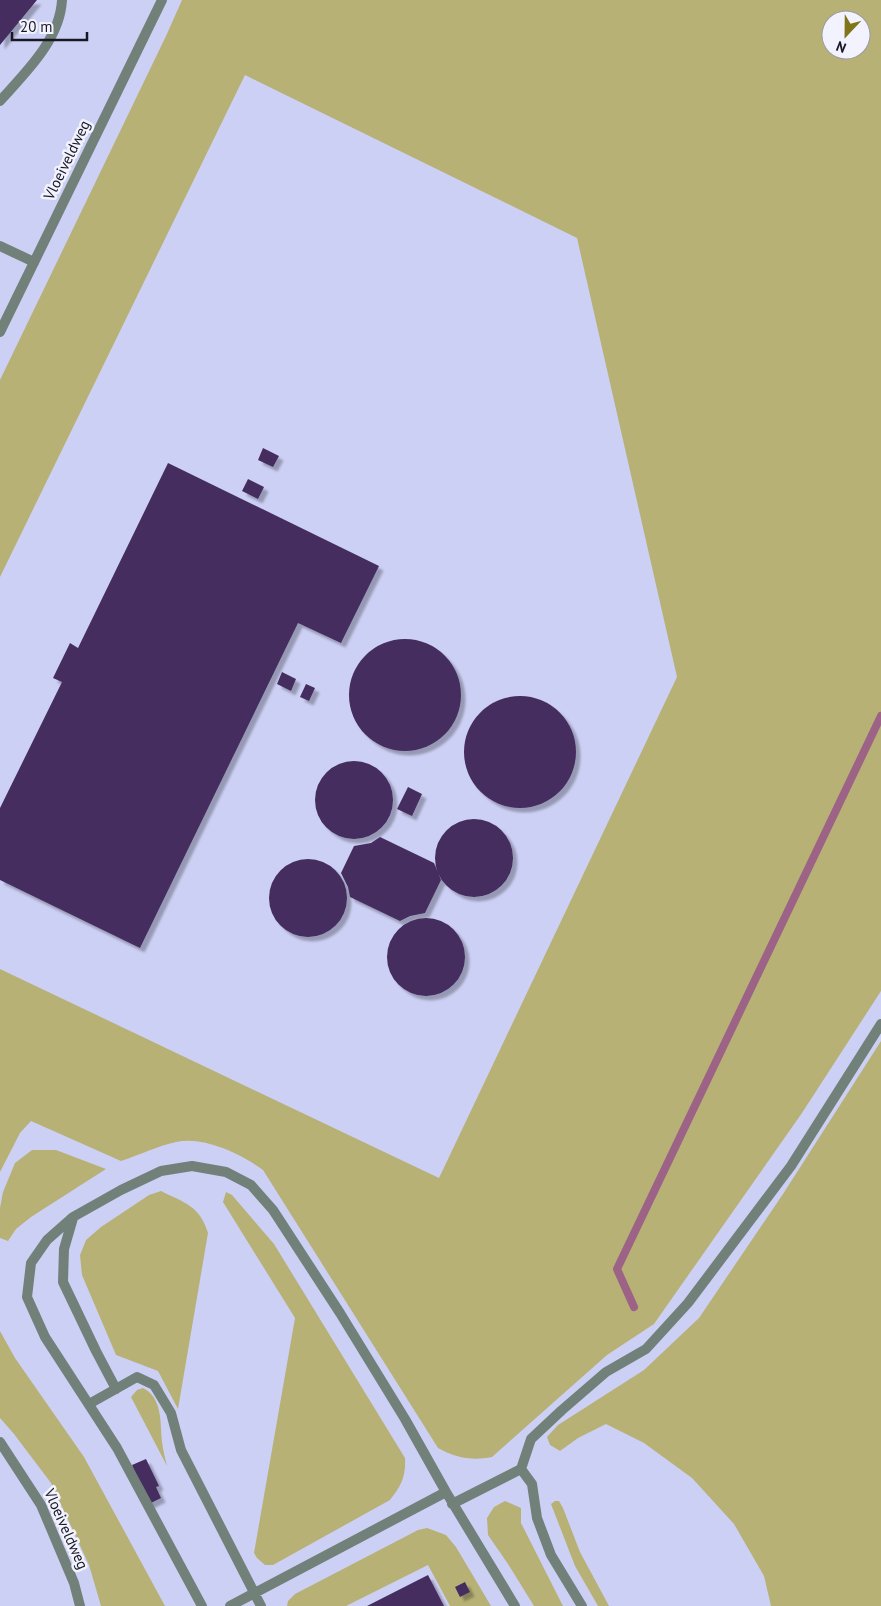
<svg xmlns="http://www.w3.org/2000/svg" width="881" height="1606" viewBox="0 0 881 1606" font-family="'PT Sans',sans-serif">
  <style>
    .green { fill: #b7b176; fill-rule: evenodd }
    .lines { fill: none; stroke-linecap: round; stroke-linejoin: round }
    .stream { stroke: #9c6386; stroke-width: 8 }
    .building { fill: #442e5f; filter: url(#shadow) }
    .service { stroke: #718179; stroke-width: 10 }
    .minor { stroke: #718179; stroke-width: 10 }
    .labels { text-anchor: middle; stroke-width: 5; stroke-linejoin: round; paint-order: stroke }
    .street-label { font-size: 15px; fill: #181825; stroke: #f2f3fe }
  </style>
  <defs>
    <filter id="shadow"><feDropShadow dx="4.5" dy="4.5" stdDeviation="1" flood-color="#0004"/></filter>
  </defs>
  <rect width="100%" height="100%" fill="#cdd0f5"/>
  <path class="green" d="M182 0H881V991L802 1113 654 1324 607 1355 492 1457C472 1461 456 1458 438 1448L263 1170C241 1154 204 1136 176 1142 158 1146 139 1155 121 1161L31 1121 20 1133 0 1172V969L439 1178 677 677 577 238 245 75 0 577V380L166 36ZM831 20H861V50H831Z
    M881 1041V1606H771L764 1576 734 1524 692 1478 644 1443 606 1424 578 1438 560 1451 550 1445 547 1437 558 1425 644 1370 699 1318 783 1194Z
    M32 1150H56L106 1169 31 1217 16 1229 8 1241 0 1238V1208L3 1192 15 1163Z
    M161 1191C185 1203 200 1206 208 1233L178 1409 158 1371 116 1355 82 1275 80 1255 86 1240 101 1227 149 1195Z
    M226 1192 232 1195 274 1244 405 1458C406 1477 401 1486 390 1500L273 1565H265L257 1558 254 1553 295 1318 223 1202Z
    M0 1331 15 1358 84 1457 165 1606H101L89 1565 51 1483 14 1434 0 1418Z
    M143 1388C163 1398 160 1423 162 1442 163 1450 165 1458 167 1466L131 1397 137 1390Z
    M505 1501 521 1508V1523L563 1606H534L508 1564 488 1535 487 1518 494 1507Z
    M555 1501H559L563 1508 580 1552 609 1606H598L575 1566 551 1504Z
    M427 1528 446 1535 456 1547 491 1606H450L428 1565 346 1606H287L288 1601 295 1594 418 1530Z"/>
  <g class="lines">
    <path class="stream" d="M634 1307 617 1269 881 716"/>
  </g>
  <path class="building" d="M0 0H37L0 45Z
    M263 448 279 456 273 467 258 460Z
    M168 463 379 566 341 643 298 623 140 948 0 880V808L62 682 53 678 70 643 78 648Z
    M248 479 264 487 258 499 242 491Z
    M349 695a56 56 0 1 1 112 0a56 56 0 1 1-112 0Z
    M282 672 296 679 291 691 277 684Z
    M306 684 315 688 309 701 300 697Z
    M464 752a56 56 0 1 1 112 0a56 56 0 1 1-112 0Z
    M315 800a39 39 0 1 1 78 0a39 39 0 1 1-78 0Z
    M408 787 422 794 412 816 397 809Z
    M435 858a39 39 0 1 1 78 0a39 39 0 1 1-78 0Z
    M380 837 434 863 441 880 425 913 410 916 400 921 350 897 348 887 341 873 354 846 371 843Z
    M269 898a39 39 0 1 1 78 0a39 39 0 1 1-78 0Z
    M387 957a39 39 0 1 1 78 0a39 39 0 1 1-78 0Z
    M146 1459 159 1486 156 1487 161 1498 147 1505 132 1465Z
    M428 1575 444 1606H367Z
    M465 1582 470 1592 460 1597 455 1587Z"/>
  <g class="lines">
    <path class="service" d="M0 101C25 73 60 40 62 0
      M0 246 34 262
      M73 1218 64 1249 63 1282 96 1351 116 1389
      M89 1404 137 1377 154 1385 171 1413 181 1450 261 1606
      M521 1469 531 1439 562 1410 606 1372 646 1349 688 1303 791 1166 881 1024
      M452 1504 521 1469 532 1484 537 1518 551 1555 582 1606
      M202 1606 117 1448 45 1337 27 1297 31 1263 47 1240 73 1217 121 1190 161 1171 192 1166 226 1172 251 1185 273 1210 340 1313 405 1419 446 1492 515 1606
      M230 1606 446 1492"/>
    <path class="minor" d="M0 332 162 0
      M0 1442 41 1505 74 1583 80 1606"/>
  </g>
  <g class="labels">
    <g class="street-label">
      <text transform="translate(67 160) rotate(-64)" y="5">Vloeiveldweg</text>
      <text transform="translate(66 1529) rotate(66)" y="5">Vloeiveldweg</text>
    </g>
  </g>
  <g transform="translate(846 35) rotate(202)"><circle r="24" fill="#f2f3fe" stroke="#9b9ba7"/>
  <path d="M0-4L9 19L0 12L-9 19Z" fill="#807619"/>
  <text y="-8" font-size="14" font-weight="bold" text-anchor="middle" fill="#181825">N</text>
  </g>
  <path d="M12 32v8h75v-8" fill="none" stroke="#181825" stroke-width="2.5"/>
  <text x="20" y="32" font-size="15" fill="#181825" stroke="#f2f3fe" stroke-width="4" paint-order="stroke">20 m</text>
</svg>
